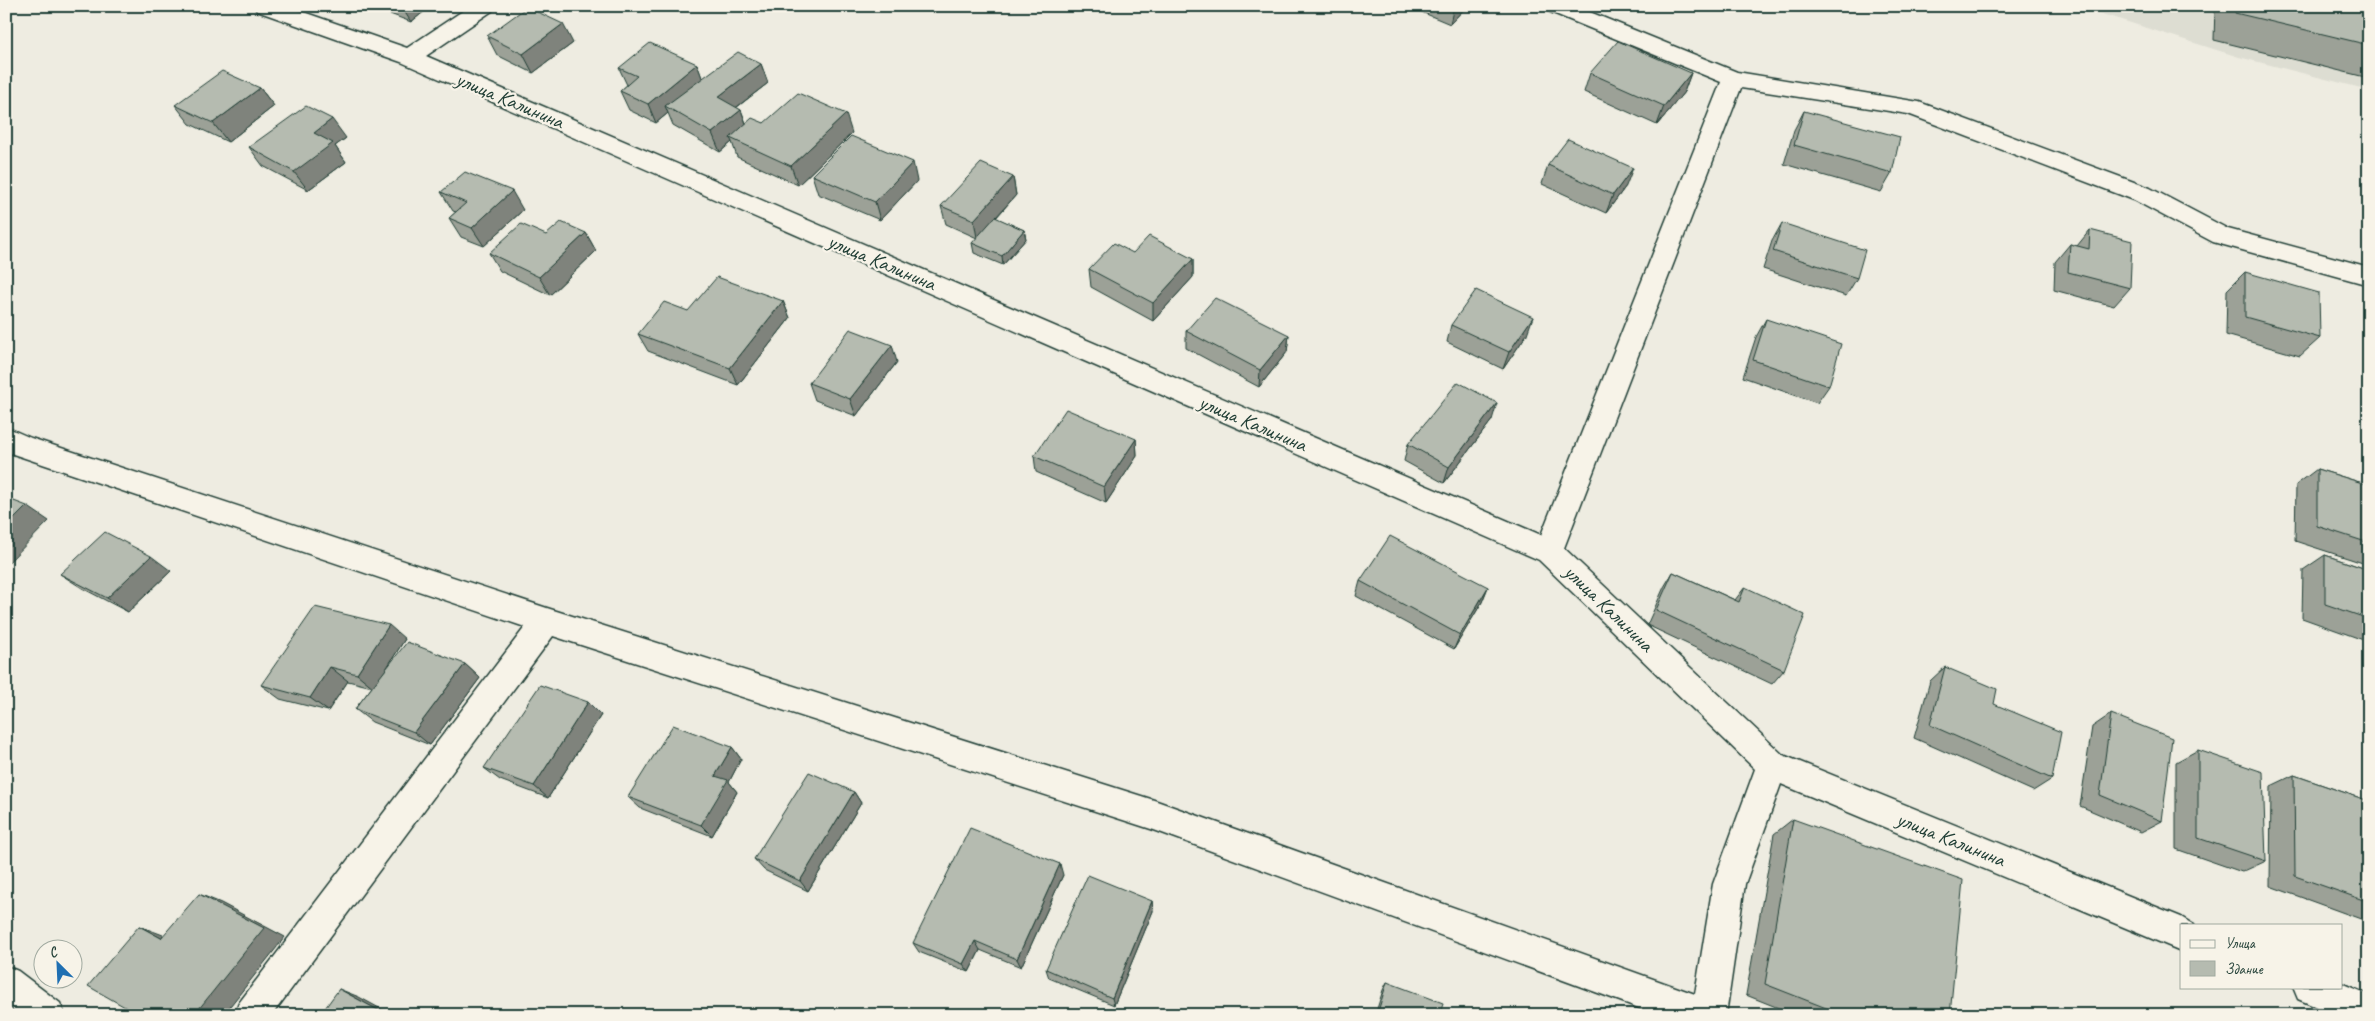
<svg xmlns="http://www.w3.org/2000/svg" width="2375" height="1021" viewBox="0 0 2375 1021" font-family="Caveat,sans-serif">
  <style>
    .built { fill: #ddddd2 }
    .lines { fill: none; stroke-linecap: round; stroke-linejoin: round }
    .minor-casing { stroke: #1f3d34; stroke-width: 3 }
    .minor { fill: #f7f3e8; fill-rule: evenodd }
    .wall { fill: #9ca197; stroke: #1f3d34 }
    .shaded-wall { fill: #7f837b; stroke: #1f3d34 }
    .building { fill: #b5bbb0; stroke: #1f3d34 }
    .labels { text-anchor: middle; stroke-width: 4.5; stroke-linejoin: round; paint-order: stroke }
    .street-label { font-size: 21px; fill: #1f3d34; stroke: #f7f3e8 }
  </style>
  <rect width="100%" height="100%" fill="#eeece1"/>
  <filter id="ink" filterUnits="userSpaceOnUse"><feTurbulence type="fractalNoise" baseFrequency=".02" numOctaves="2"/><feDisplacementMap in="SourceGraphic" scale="10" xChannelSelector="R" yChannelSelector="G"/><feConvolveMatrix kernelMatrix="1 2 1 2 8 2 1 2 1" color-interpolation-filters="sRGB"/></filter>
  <g filter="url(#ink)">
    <path class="built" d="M2077 6H2369V90L2239 57Z"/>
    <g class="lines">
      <g class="minor-casing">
        <path id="minor" d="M254 6H286L407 48 470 6H495L492 11 426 56 1541 535 1721 82 1548 11 1545 6H1575L1737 72 1919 102 2150 188 2228 229 2369 267V285L2213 242 2134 200 1908 114 1741 88 1564 548 1783 755 2181 917 2194 925H2181V951L1781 784 1745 884 1726 1015H1658L1154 830 553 636 272 1015H234L239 1003 525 627 13 454 6 451V427L31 438 547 608 1154 800 1695 994 1713 884 1755 769 1539 560 401 62 257 11Z
          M6 966 18 971 60 1003 65 1015H20L6 1004Z
          M2341 983 2369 995V1015H2335L2298 999 2293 987H2341Z"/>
      </g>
      <use href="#minor" class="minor"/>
    </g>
    <path class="wall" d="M369 6H431L411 22Z
      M1413 6H1467L1450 24 1412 8Z
      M2215 6H2369V78L2214 40Z
      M487 36 573 43 533 73 497 55Z
      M697 64 702 78 761 64 768 83 736 108 741 110 746 123H764L852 133 798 185 737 157 732 142 720 152 673 125 668 113 656 123 629 110 620 91 627 85 619 68Z
      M1590 73H1691L1684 92 1657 125 1584 92Z
      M260 88 274 106 228 142 190 124 175 105Z
      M1804 111 1892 173 1881 192 1784 164 1794 130Z
      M346 138 335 146 346 162 308 190 263 166 249 147Z
      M1548 165 1626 186 1606 213 1542 184Z
      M812 175 917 181 880 220 818 194Z
      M1013 177 1016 195 996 218 1024 230 1026 239 1003 265 974 253 972 243 977 238 946 224 941 206Z
      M441 192 523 210 484 246 461 237 449 218 456 212 453 211Z
      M1782 223 1857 278 1846 296 1763 269 1772 241Z
      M2090 230 2130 288 2114 306 2054 290 2055 262 2070 244 2077 246Z
      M586 233 596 251 550 295 500 271 489 253 546 235Z
      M1133 253 1193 259V277L1153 321 1091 287 1089 269Z
      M2245 272 2320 338 2300 356 2226 335 2227 290Z
      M783 301 790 318 738 385 648 351 638 334 688 311Z
      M1766 319 1829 386 1817 403 1743 377 1756 337Z
      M1451 325 1527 334 1503 369 1447 342Z
      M1186 331 1289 335 1287 352 1259 387 1186 348Z
      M897 362 856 416 815 400 809 383Z
      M1492 420 1444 483 1404 461 1408 444Z
      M1136 439 1137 456 1106 503 1036 472 1034 456Z
      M2317 469 2369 485V565L2295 541 2296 485Z
      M2325 555 2369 570V642L2302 618 2303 570Z
      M171 571 128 612 82 588 60 574Z
      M1673 572 1735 600 1745 587 1784 670 1772 684 1647 625 1664 587Z
      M1360 581 1488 587 1482 602 1454 649 1356 596Z
      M405 639 385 670 465 664 480 678 430 745 372 722 355 709 372 687 348 681 328 711 280 699 261 685Z
      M1945 667 2052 779 2033 791 1914 738 1930 681Z
      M588 702 601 715 548 798 500 780 484 768Z
      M2111 714 2162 821 2141 832 2080 806 2092 727Z
      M732 747 741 759 729 782 737 792 712 836 640 808 628 797Z
      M2198 750 2266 861 2242 872 2176 849V762Z
      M2294 775 2369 801V922L2270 886 2271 786Z
      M854 792 861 803 808 891 764 870 754 859Z
      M1793 819 1950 1015H1796L1746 995 1774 834Z
      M1063 875 1021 967 980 950 969 972 919 952 913 943Z
      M1152 901 1153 911 1114 1005 1049 978 1046 969Z
      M1387 982 1440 1015H1375L1383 990Z"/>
    <path class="shaded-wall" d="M401 6H431L411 22Z
      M1454 6H1467L1450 24Z
      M563 24 573 43 533 73 523 54Z
      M697 64 704 83 665 106 668 113 656 123 648 104Z
      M761 64 768 83 725 116 718 97Z
      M1691 73 1684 92 1657 125 1664 106Z
      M260 88 274 106 228 142 213 123Z
      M741 110 748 129 730 138 732 142 720 152 712 133Z
      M846 114 852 133 798 185 791 166Z
      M332 119 346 138 335 146 346 162 308 190 294 172 314 133Z
      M913 162 917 181 880 220 875 202Z
      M1633 168 1626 186 1606 213 1613 195Z
      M1013 177 1016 195 977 238 974 220Z
      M512 191 523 210 484 246 472 228Z
      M1024 230 1026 239 1003 265 1002 256Z
      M586 233 596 251 550 295 539 277Z
      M1193 259V277L1153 321V303Z
      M783 301 790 318 738 385 730 368Z
      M1533 317 1527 334 1503 369 1509 352Z
      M1289 335 1287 352 1259 387 1260 370Z
      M892 345 897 362 856 416 850 399Z
      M1497 403 1492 420 1444 483 1449 467Z
      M1136 439 1137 456 1106 503 1104 487Z
      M27 506 49 521 6 565V527Z
      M151 556 171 571 128 612 107 598Z
      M1488 587 1482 602 1454 649 1460 635Z
      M389 625 405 639 374 688 357 674Z
      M465 664 480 678 430 745 414 732Z
      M330 667 348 681 328 711 310 698Z
      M588 702 601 715 548 798 534 786Z
      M732 747 741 759 729 782 737 792 712 836 701 825 715 776Z
      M854 792 861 803 808 891 800 881Z
      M1060 864 1063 875 1021 967 1017 959Z
      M199 894 221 903 285 937 223 1015H194Z
      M1152 901 1153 911 1114 1005 1112 998Z
      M139 926 163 935 161 938Z
      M975 941 980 950 969 972 963 964Z
      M339 989 359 997 392 1015H387Z"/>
    <path class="building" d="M2236 6H2369V45L2235 13Z
      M527 7 563 24 523 54 487 36Z
      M1618 41 1691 73 1664 106 1590 73Z
      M650 43 697 64 648 104 620 91 637 76 619 68Z
      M738 52 761 64 718 97 741 110 712 133 665 106Z
      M222 71 260 88 213 123 175 105Z
      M798 93 846 114 791 166 730 138 752 118 764 123Z
      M306 106 332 119 314 133 333 143 294 172 249 147Z
      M1804 111 1900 137 1892 173 1794 145Z
      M851 136 913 162 875 202 812 175Z
      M1568 139 1633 168 1613 195 1548 165Z
      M981 163 1013 177 974 220 941 206Z
      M465 172 512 191 472 228 449 218 466 203 441 192Z
      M995 217 1024 230 1002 256 972 243Z
      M561 222 586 233 539 277 489 253 521 224 546 235Z
      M1782 223 1865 250 1857 278 1773 251Z
      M2090 230 2132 241 2130 288 2068 272 2070 244 2089 249Z
      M1149 236 1193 259 1153 303 1089 269 1114 243 1133 253Z
      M2245 272 2319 293 2320 338 2245 317Z
      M717 277 783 301 730 368 638 334 664 302 688 311Z
      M1476 290 1533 317 1509 352 1451 325Z
      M1215 298 1289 335 1260 370 1186 331Z
      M1766 319 1841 344 1829 386 1753 360Z
      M850 329 892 345 850 399 809 383Z
      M1458 382 1497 403 1449 467 1408 444Z
      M1066 409 1136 439 1104 487 1034 456Z
      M2317 469 2369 485V543L2317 526Z
      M6 498 27 506 6 527Z
      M105 532 151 556 107 598 60 574Z
      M1390 536 1488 587 1460 635 1360 581Z
      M2325 555 2369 570V619L2325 604Z
      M1673 572 1739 602 1745 587 1805 615 1784 670 1656 610Z
      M315 607 389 625 357 674 330 667 310 698 261 685Z
      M407 642 465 664 414 732 355 709Z
      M1945 667 1997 689 1994 704 2061 732 2052 779 1930 725Z
      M540 685 588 702 534 786 484 768Z
      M2111 714 2172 738 2162 821 2100 795Z
      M673 725 732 747 715 776 728 780 701 825 628 797Z
      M2198 750 2263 772 2266 861 2198 838Z
      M809 772 854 792 800 881 754 859Z
      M2294 775 2369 801V902L2295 876Z
      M1793 819 1963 880 1950 1015H1844L1765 984Z
      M970 828 1060 864 1017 959 975 941 963 964 913 943Z
      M1088 875 1152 901 1112 998 1046 969Z
      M199 894 264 928 194 1015H139L88 986 139 926 161 938Z
      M1387 982 1443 1003 1440 1015H1377Z
      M339 989 387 1015H320Z"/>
  </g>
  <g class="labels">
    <g class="street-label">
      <text transform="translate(510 100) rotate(23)" y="7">улица Калинина</text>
      <text transform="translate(882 262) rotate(23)" y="7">улица Калинина</text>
      <text transform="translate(1253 423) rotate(23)" y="7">улица Калинина</text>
      <text transform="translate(1609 608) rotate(44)" y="7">улица Калинина</text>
      <text transform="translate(1951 839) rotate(22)" y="7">улица Калинина</text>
    </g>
  </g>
  <rect width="2375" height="1021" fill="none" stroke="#f7f3e8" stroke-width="25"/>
  <rect x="12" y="12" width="2350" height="996" fill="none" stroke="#1f3d34" stroke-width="2" filter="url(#ink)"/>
  <rect x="2180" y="924" width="162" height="65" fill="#f7f3e8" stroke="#a1aaa0"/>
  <rect x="2190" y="940" width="25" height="8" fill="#f7f3e8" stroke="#a1aaa0"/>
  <text x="2225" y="948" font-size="15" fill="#1f3d34">Улица</text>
  <rect x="2190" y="961" width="25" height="15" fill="#b5bbb0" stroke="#a1aaa0"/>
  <text x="2225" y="974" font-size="15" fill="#1f3d34">Здание</text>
  <g transform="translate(58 964) rotate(336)"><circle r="24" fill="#f7f3e8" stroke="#a1aaa0"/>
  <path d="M0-4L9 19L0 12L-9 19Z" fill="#1f6fb2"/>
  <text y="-8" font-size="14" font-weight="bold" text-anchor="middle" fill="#1f3d34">С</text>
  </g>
</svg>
